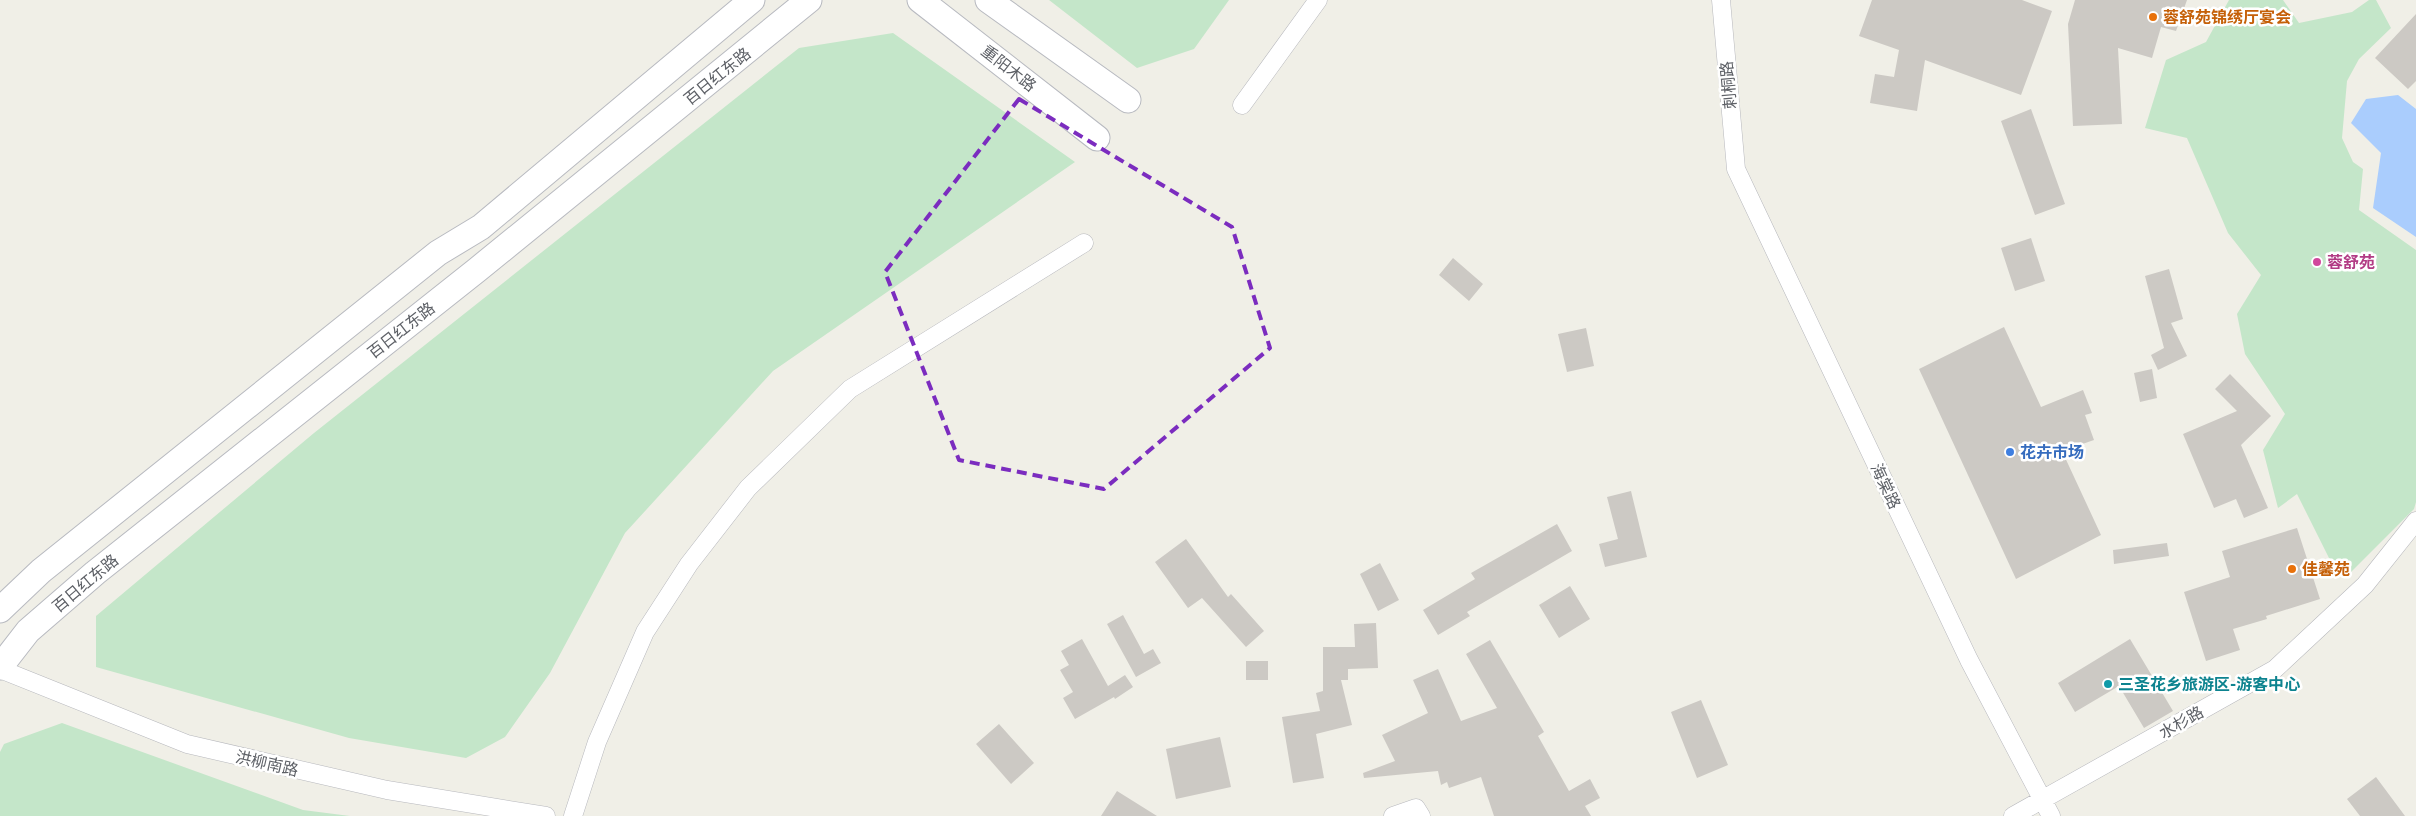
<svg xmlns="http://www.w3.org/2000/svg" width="2416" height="816" viewBox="0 0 2416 816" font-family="Montserrat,'Noto Sans SC',sans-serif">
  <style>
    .green { fill: #c4e6c9 }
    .water { fill: #aacdfd }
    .building { fill: #ccc9c4 }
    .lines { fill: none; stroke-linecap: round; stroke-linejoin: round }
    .street-casing { stroke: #b7b8bd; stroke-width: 19 }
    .secondary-casing { stroke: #b8bac0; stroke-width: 27 }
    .street { stroke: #fff; stroke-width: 18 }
    .secondary { stroke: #fff; stroke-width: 25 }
    .marked { fill: none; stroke: #7b2cbf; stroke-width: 4; stroke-dasharray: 10 6; stroke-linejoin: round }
    .food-dot { fill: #e8710a; stroke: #fff; stroke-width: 2 }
    .hotel-dot { fill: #d1479c; stroke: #fff; stroke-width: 2 }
    .shop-dot { fill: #3f7fe0; stroke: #fff; stroke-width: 2 }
    .culture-dot { fill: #0f9aa8; stroke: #fff; stroke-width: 2 }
    .labels { text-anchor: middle; stroke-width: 5; stroke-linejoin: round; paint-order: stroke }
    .food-label { font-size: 16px; font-weight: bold; fill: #c56008; stroke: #fff; text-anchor: start }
    .street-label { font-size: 16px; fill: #5e6167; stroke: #fff }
    .hotel-label { font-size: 16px; font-weight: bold; fill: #b23c85; stroke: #fff; text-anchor: start }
    .shop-label { font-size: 16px; font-weight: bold; fill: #366cbe; stroke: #fff; text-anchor: start }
    .culture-label { font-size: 16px; font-weight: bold; fill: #0d838f; stroke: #fff; text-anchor: start }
  </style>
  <rect width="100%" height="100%" fill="#f0efe7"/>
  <path class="green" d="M1049 0H1229L1194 49 1137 68Z
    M2229 0H2283L2299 23 2352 12 2369 0H2376L2391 28 2359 59 2347 81 2342 138 2353 162 2363 169 2359 210 2416 250V502L2414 509 2350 573 2329 558 2297 494 2278 508 2263 450 2285 414 2245 354 2237 314 2261 275 2228 233 2187 138 2145 128 2166 60 2206 42Z
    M893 33 1075 162 773 371 625 533 550 673 505 737 466 758 349 738 96 667V616L314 433 799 48Z
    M62 723 303 810 350 816H0V752L4 744Z"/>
  <path class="water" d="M2398 95 2416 109V237L2373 208 2381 153 2351 123 2366 99Z"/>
  <path class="building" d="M1872 0H2022L2052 11 2021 95 1925 60 1917 111 1870 103 1875 74 1894 77 1899 50 1859 36Z
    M2075 0H2187L2176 31 2161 27 2152 58 2118 48 2122 124 2073 126 2068 24Z
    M2416 14V81L2408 89 2375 58Z
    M2031 109 2065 204 2035 215 2001 121Z
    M2031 238 2045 281 2015 291 2001 248Z
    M1453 258 1483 284 1469 301 1439 275Z
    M2169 269 2183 319 2171 323 2187 356 2158 370 2151 355 2164 348 2145 276Z
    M2004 327 2041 407 2083 390 2092 413 2085 415 2094 440 2062 451 2101 535 2016 579 1919 369Z
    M1586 328 1594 366 1567 372 1558 334Z
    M2152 369 2157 398 2140 402 2134 373Z
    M2230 374 2271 416 2241 445 2268 508 2244 518 2236 499 2214 508 2183 434 2237 411 2215 389Z
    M1631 491 1647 557 1605 567 1599 544 1618 539 1607 497Z
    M1557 524 1572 551 1467 612 1470 616 1438 635 1423 610 1475 579 1471 573Z
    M2297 528 2320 599 2266 616 2267 619 2233 629 2240 650 2206 661 2184 592 2230 577 2222 551Z
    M1186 539 1228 597 1231 594 1264 631 1246 647 1202 598 1188 608 1155 562Z
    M2167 543 2169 556 2114 564 2113 550Z
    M1380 563 1399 600 1378 611 1360 574Z
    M1570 586 1590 619 1559 638 1539 605Z
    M1123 615 1144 654 1153 649 1161 663 1136 677 1107 624Z
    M1376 623 1378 668 1348 669V680H1341L1352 725 1316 734 1324 778 1293 783 1282 717 1320 711 1316 693 1323 691V647H1355L1354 624Z
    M1082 639 1108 686 1125 675 1133 687 1115 699 1114 697 1075 719 1063 698 1073 692 1060 670 1069 665 1061 651Z
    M2130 639 2173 711 2144 728 2119 686 2075 712 2058 683Z
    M1490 640 1544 732 1538 736 1569 791 1590 779 1600 798 1585 806 1591 816H1494L1481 777 1449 788 1447 782 1441 785 1438 771 1364 778 1363 773 1395 761 1382 735 1428 713 1413 680 1438 669 1461 721 1497 708 1466 654Z
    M1246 661H1268V680H1246Z
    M1701 700 1728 765 1697 778 1671 712Z
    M999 724 1034 763 1011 784 976 744Z
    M1220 737 1231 787 1176 799 1166 749Z
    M2376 777 2405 816H2360L2347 799Z
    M1117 791 1157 816H1101Z"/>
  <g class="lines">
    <g class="street-casing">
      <path id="street" d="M1721 0 1736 169 1969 660 2051 816
        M1242 105 1318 0
        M0 669 187 744 387 790 546 816
        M573 816 597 742 645 632 689 564 748 488 850 389 1084 243
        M1393 816 1416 808 1421 816
        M2013 816 2275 669 2365 585 2416 521"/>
    </g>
    <g class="secondary-casing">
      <path id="secondary" d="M920 0 1097 138
        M988 0 1128 100
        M0 610 41 571 438 253 481 227 752 0
        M0 667 28 631 95 573 477 270 809 0"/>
    </g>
    <use href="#street" class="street"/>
    <use href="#secondary" class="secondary"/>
  </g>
  <path class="marked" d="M1019 99 1232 227 1270 348 1104 489 959 460 885 272Z"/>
  <g class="food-dot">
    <circle cx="2153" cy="17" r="5"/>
    <circle cx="2292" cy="569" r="5"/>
  </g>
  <circle class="hotel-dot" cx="2317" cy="262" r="5"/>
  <circle class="shop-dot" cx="2010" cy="452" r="5"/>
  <circle class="culture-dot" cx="2108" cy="684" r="5"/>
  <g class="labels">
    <g class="food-label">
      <text x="2163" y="23">蓉舒苑锦绣厅宴会</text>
      <text x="2302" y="575">佳馨苑</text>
    </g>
    <g class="street-label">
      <text transform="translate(1009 68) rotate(38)" y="6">重阳木路</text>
      <text transform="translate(717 76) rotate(-39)" y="6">百日红东路</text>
      <text transform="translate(1728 85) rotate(-95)" y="6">刺桐路</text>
      <text transform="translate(401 330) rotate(-38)" y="6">百日红东路</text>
      <text transform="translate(1886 486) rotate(65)" y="6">海棠路</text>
      <text transform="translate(85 583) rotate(-40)" y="6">百日红东路</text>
      <text transform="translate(2181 722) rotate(-30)" y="6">水杉路</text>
      <text transform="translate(267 763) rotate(13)" y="6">洪柳南路</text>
    </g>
    <g class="hotel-label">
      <text x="2327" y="268">蓉舒苑</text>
    </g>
    <g class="shop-label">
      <text x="2020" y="458">花卉市场</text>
    </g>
    <g class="culture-label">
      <text x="2118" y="690">三圣花乡旅游区-游客中心</text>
    </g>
  </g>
</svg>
